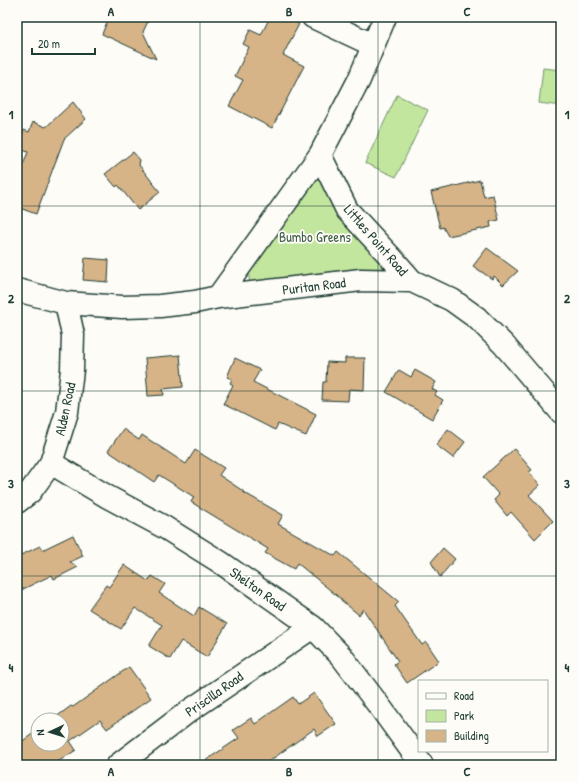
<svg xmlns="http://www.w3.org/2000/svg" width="578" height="782" viewBox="0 0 578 782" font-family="'Patrick Hand',sans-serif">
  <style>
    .green { fill: #c3e69f; stroke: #71926a }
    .building { fill: #d7b388; stroke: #1f3d34 }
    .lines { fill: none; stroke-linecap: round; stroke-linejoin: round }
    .minor-casing { stroke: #1f3d34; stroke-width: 25 }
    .minor { stroke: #fdfcf7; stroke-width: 22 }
    .grid { fill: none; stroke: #1f3d34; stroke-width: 1; stroke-opacity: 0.55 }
    .labels { text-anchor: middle; stroke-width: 3.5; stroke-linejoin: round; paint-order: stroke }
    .park-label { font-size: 14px; fill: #405f49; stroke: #fdfcf7 }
    .street-label { font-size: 14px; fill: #1f3d34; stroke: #fdfcf7 }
    .neatline { fill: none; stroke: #1f3d34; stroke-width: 1.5 }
    .grid-label { font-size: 13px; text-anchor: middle; font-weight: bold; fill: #1f3d34 }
  </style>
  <rect width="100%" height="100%" fill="#fdfcf7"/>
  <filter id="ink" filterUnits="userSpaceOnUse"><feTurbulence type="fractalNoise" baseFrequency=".025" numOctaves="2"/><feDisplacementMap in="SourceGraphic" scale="8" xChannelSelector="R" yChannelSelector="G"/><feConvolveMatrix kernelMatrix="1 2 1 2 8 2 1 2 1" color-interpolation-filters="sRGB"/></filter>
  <g filter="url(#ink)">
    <path class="green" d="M543 68 561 70V106L539 103Z
      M397 95 428 110 396 177 365 163Z
      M316 171 384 268 249 284 250 259Z"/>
    <path class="building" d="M109 17H150L143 32 156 59 102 34Z
      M270 17H285L299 24 283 55 304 66 272 128 229 106 243 80 235 76 249 47 243 44 250 30 261 35Z
      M73 102 86 119 64 139 36 214 17 207V181L28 152 17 148 24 130 29 132 33 122 46 127Z
      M133 152 140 160 139 165 160 192 138 210 118 185 116 187 105 174Z
      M480 180 484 197 493 195 499 220 490 222 491 227 448 236 443 227 440 228 431 192Z
      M487 248 518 271 503 285 494 276 492 279 473 266Z
      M85 258 109 260 108 282 83 280Z
      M180 355 183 387 163 389 164 395 148 396 145 358Z
      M235 358 260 370 253 382 316 414 306 436 278 424 275 430 223 404 233 385 230 383 232 379 227 377Z
      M345 358H365L364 390 349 389 348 401 322 400 323 382H326L327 362 345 363Z
      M399 370 411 377 415 370 436 382 432 389 437 392 435 395 443 400 432 419 386 392Z
      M123 429 139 440 142 435 186 464 195 450 224 468 219 475 243 491V492L283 515 278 524 335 556 338 552 399 602 395 606 422 645 426 642 439 661 407 683 394 664 398 661 363 609 359 615 341 600V599L297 563 294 569 265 553 268 549 191 502 194 497 159 475 154 482 108 451Z
      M448 429 465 442 453 458 436 445Z
      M514 449 532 470 529 472 540 485 529 495 553 521 535 539 511 512 507 516 494 500 499 495 483 477Z
      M73 535 83 556 70 562 78 567 54 579 52 575 17 592V557L40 546 42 550Z
      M443 548 455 559 440 577 431 562Z
      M124 565 148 581 152 576 165 584 159 593 194 616 199 607 227 624 207 657 181 641 170 659 149 646 162 625 135 608 121 629 89 609 106 585 109 587Z
      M129 667 151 698 107 729 100 720 70 741 76 750 53 765H17V745L38 730V744H62V720H52L71 706 73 707Z
      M314 693 336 724 318 736 314 729 264 765H199L239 738 233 730 251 718 255 724 293 697 298 704Z"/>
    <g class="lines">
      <g class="minor-casing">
        <path id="minor" d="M313 17 373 45
          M320 155 347 210 398 265 412 281
          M17 290 66 303 122 307 160 306 195 302 218 297 361 280 412 281 452 300 477 318 504 345 561 412
          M218 297 320 155 359 80 385 17
          M51 463 108 497 164 527 220 562 313 627 342 657 383 711 422 765
          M17 502 30 492 51 463 67 412 72 370 73 335 66 303
          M118 765 189 711 313 627"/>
      </g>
      <use href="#minor" class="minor"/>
    </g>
  </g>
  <path class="grid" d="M200 17V765M378 17V765M17 206H561M17 391H561M17 576H561"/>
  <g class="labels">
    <g class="park-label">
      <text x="315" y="242">Bumbo Greens</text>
    </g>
    <g class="street-label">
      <text transform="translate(376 240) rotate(49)" y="5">Littles Point Road</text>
      <text transform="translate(314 286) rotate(-7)" y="5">Puritan Road</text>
      <text transform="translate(65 409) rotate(-78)" y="5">Alden Road</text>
      <text transform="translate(258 589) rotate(35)" y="5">Shelton Road</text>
      <text transform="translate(214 694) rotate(-35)" y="5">Priscilla Road</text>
    </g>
  </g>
  <rect width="578" height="782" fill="none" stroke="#fdfcf7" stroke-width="44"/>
  <rect x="418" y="680" width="130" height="72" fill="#fdfcf7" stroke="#a4b0a9"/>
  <rect x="426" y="693" width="20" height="6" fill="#fdfcf7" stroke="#a4b0a9"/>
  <text x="454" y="700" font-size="12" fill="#1f3d34">Road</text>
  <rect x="426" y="710" width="20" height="12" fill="#c3e69f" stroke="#a4b0a9"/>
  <text x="454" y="720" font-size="12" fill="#1f3d34">Park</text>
  <rect x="426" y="730" width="20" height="12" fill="#d7b388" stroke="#a4b0a9"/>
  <text x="454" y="740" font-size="12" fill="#1f3d34">Building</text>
  <g transform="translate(50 732) rotate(266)"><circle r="19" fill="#fdfcf7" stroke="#a4b0a9"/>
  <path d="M0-3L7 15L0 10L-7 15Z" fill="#1f3d34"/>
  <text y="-6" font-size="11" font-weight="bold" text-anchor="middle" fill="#1f3d34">N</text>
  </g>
  <path d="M32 48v6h63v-6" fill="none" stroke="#1f3d34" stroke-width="2"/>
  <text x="38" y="48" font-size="12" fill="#1f3d34" stroke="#fdfcf7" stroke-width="3" paint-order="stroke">20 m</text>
  <rect x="22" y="22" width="534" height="738" class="neatline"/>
  <g class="grid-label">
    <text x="111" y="16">A</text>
    <text x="289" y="16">B</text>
    <text x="467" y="16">C</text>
    <text x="11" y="119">1</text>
    <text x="567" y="119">1</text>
    <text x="11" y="303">2</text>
    <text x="567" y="303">2</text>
    <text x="11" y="488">3</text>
    <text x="567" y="488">3</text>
    <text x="11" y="672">4</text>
    <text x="567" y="672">4</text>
    <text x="111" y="776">A</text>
    <text x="289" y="776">B</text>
    <text x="467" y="776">C</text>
  </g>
</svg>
